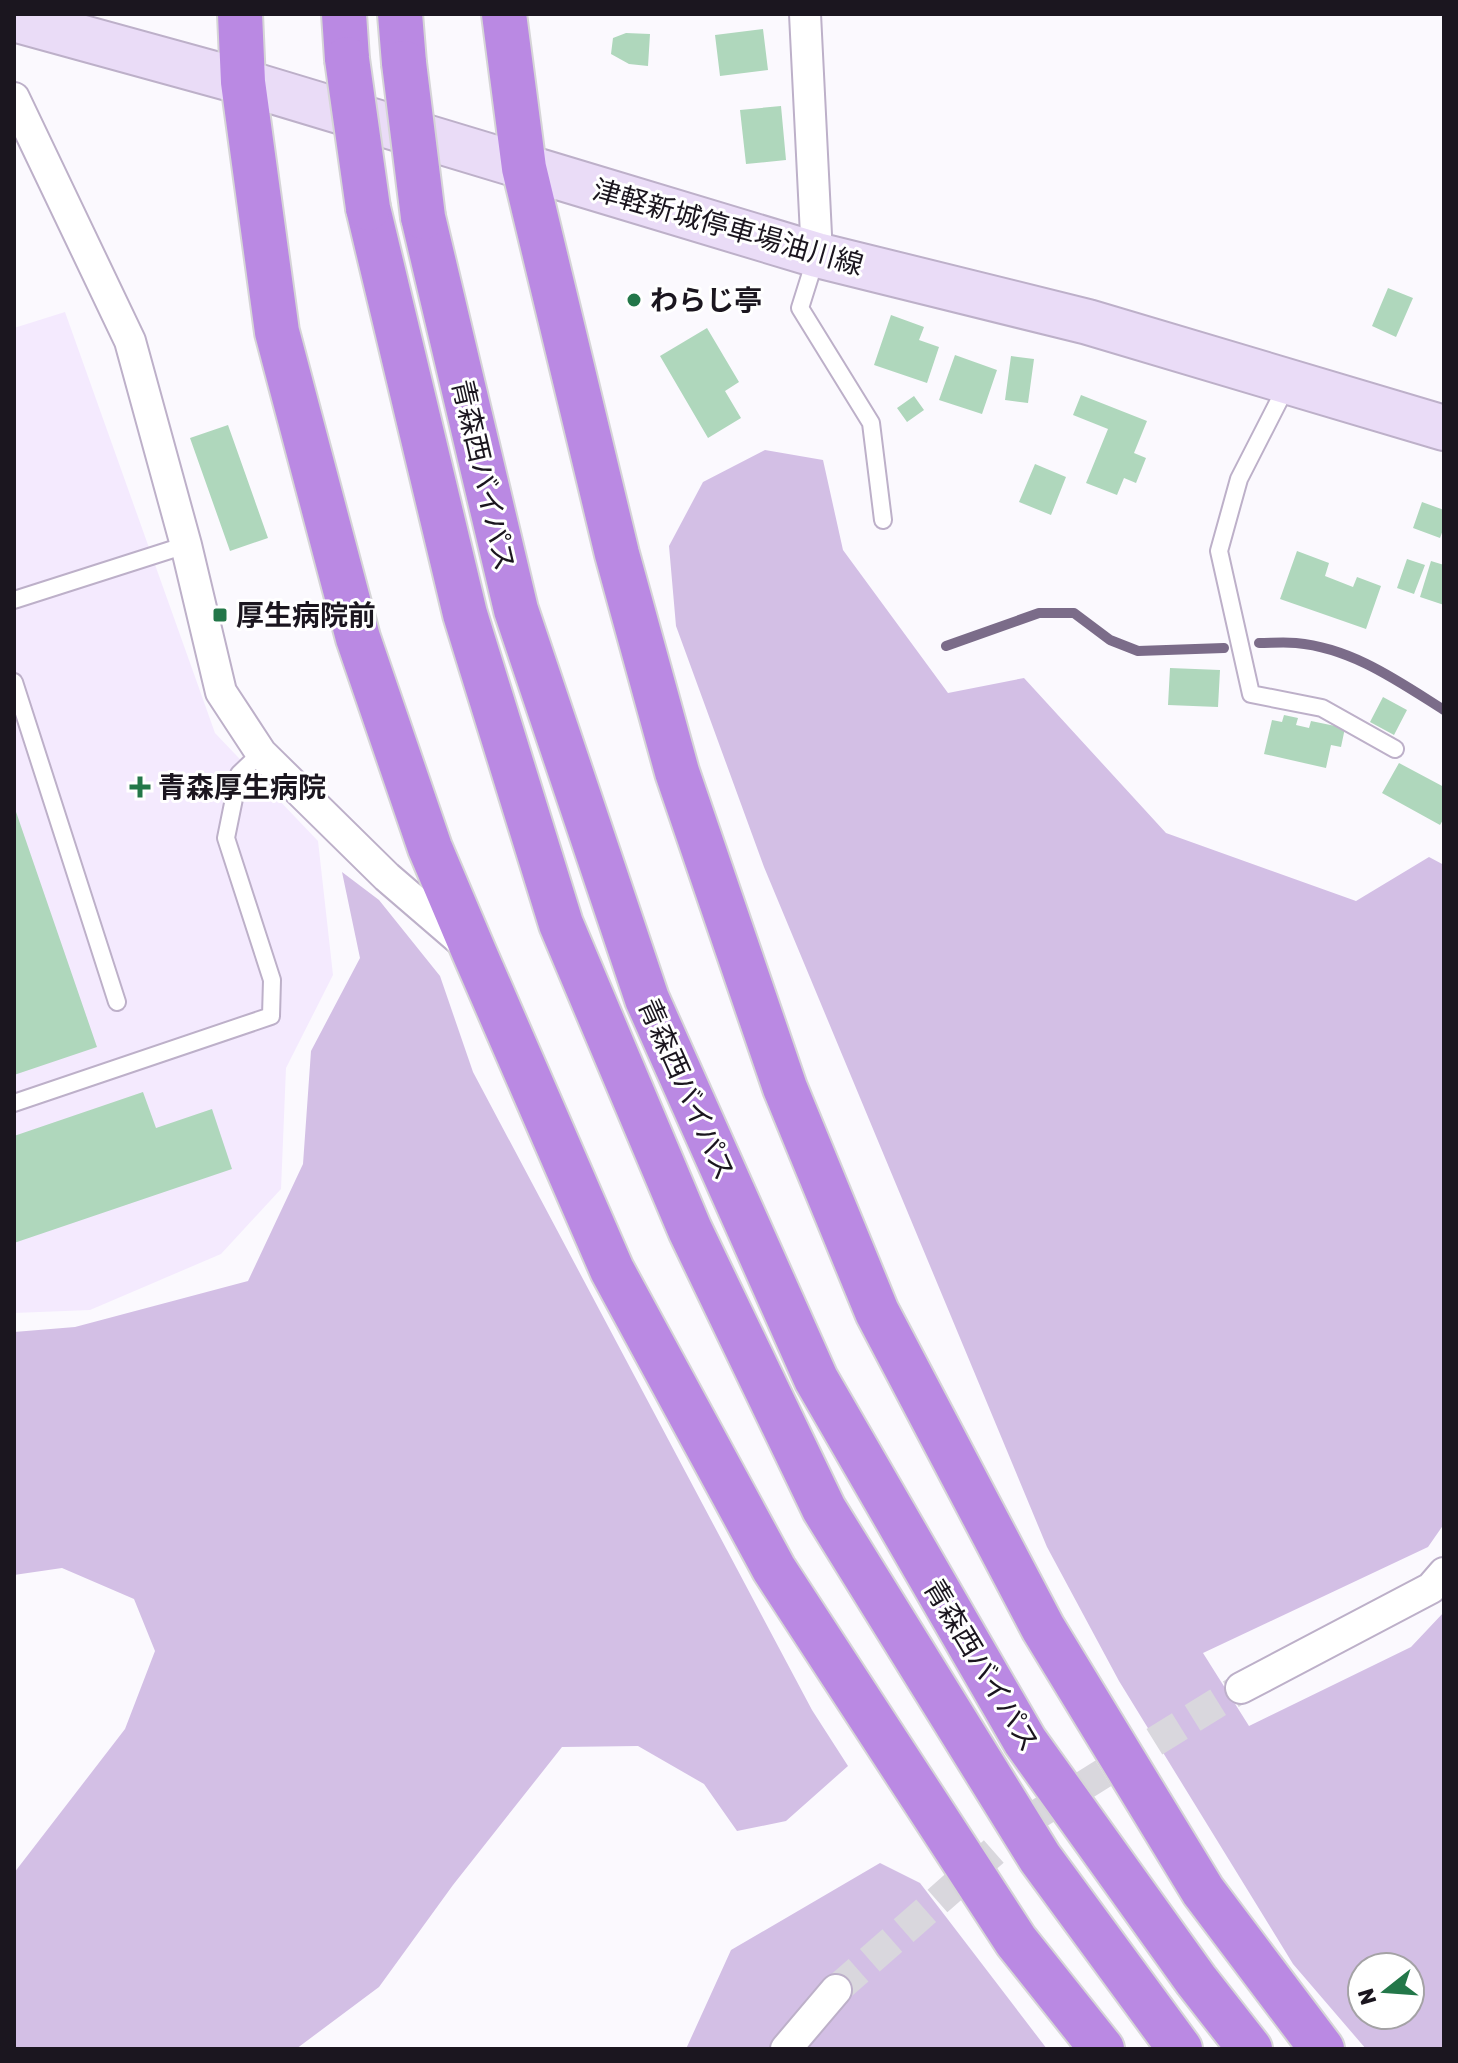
<svg xmlns="http://www.w3.org/2000/svg" width="1458" height="2063" viewBox="0 0 1458 2063" font-family="Rubik,'Noto Sans JP',sans-serif">
  <style>
    .built { fill: #f4eafe }
    .forest { fill: #d3bfe5; fill-rule: evenodd }
    .lines { fill: none; stroke-linecap: round; stroke-linejoin: round }
    .stream { stroke: #7b6c89; stroke-width: 10 }
    .building { fill: #afd7bc }
    .street-tunnel { stroke: #d9d7dd; stroke-width: 30; stroke-dasharray: 30 15; stroke-linecap: butt }
    .lane-casing { stroke: #bdb0c9; stroke-width: 20 }
    .street-casing { stroke: #bdb0c9; stroke-width: 34 }
    .secondary-casing { stroke: #bdb0c9; stroke-width: 48 }
    .highway-casing { stroke: #d6d5d7; stroke-width: 48 }
    .lane { stroke: #fff; stroke-width: 16 }
    .street { stroke: #fff; stroke-width: 30 }
    .secondary { stroke: #eadcf7; stroke-width: 44 }
    .highway { stroke: #ba89e3; stroke-width: 44 }
    .highway-bridge-casing { stroke: #d6d5d7; stroke-width: 48; stroke-linecap: butt }
    .highway-bridge { stroke: #ba89e3; stroke-width: 44 }
    .poi-dot { fill: #237749; stroke: #fff; stroke-width: 3 }
    .labels { text-anchor: middle; stroke-width: 6; stroke-linejoin: round; paint-order: stroke }
    .street-label { font-size: 28px; fill: #1b161f; stroke: #fff }
    .poi-label { font-size: 28px; font-weight: bold; fill: #1b161f; stroke: #fff; text-anchor: start }
  </style>
  <rect width="100%" height="100%" fill="#fbf9fe"/>
  <path class="built" d="M65 312 215 733 318 841 333 975 286 1068 281 1189 221 1254 90 1310 14 1313V328Z"/>
  <path class="forest" d="M765 450 823 460 843 550 948 693 1024 678 1166 833 1356 901 1429 857 1444 865V1524L1428 1547 1203 1653 1249 1726 1411 1647 1444 1612V2049H1366L1293 1964 1119 1681 1047 1547 764 867 676 626 669 546 703 482ZM1362 1967H1410V2015H1362Z
    M342 872 379 900 440 976 473 1072 812 1710 848 1766 786 1821 737 1831 704 1784 638 1746 562 1747 453 1885 379 1987 296 2049H14V1873L125 1729 155 1651 134 1599 62 1568 14 1575V1332L75 1327 248 1281 303 1164 311 1051 360 958Z
    M880 1863 920 1883 1047 2049H686L731 1950Z"/>
  <g class="lines">
    <path class="stream" d="M1259 643C1271 643 1284 642 1296 643 1352 648 1398 681 1444 710
      M946 646 1039 613H1074L1110 640 1138 651 1224 648"/>
  </g>
  <path class="building" d="M763 29 768 70 720 76 715 35Z
    M626 33 650 34 648 66 629 64 611 54 613 38Z
    M781 106 786 160 746 164 740 110Z
    M1388 288 1413 298 1396 337 1372 326Z
    M891 315 924 327 919 340 939 347 927 383 874 365Z
    M707 328 739 382 725 391 741 418 708 438 660 356Z
    M955 355 997 370 982 414 939 400Z
    M1011 356 1034 359 1028 403 1005 400Z
    M1081 395 1147 421 1134 453 1146 458 1136 483 1124 478 1117 495 1086 483 1108 429 1073 415Z
    M914 396 924 410 907 422 897 408Z
    M228 425 268 538 230 551 190 438Z
    M1035 464 1066 477 1051 515 1019 502Z
    M1422 502 1444 510V527L1440 538 1413 528Z
    M1297 551 1329 563 1325 576 1353 587 1357 577 1381 586 1366 629 1280 599Z
    M1407 559 1425 565 1414 594 1397 588Z
    M1431 561 1444 565V605L1420 597Z
    M1170 668 1220 670 1218 707 1168 705Z
    M1383 697 1407 710 1394 735 1370 722Z
    M1284 715 1298 718 1296 725 1309 728 1311 721 1345 728 1341 747 1331 745 1326 768 1264 754 1272 720 1282 722Z
    M1399 763 1444 787V818L1440 825 1382 793Z
    M14 806 97 1047 14 1075Z
    M143 1092 156 1128 212 1109 232 1169 14 1243V1136Z"/>
  <g class="lines">
    <path class="street-tunnel" d="M836 1990 1033 1817 1241 1688"/>
    <g class="lane-casing">
      <path id="lane" d="M816 257 800 308 871 423 883 520
        M1287 385 1239 479 1219 551 1251 694 1322 708 1395 749
        M14 600 186 545
        M14 682 117 1002
        M14 1103 271 1016 272 980 226 838 239 774 261 753"/>
    </g>
    <g class="street-casing">
      <path id="street" d="M805 14 817 255
        M14 98 130 341 186 545 221 692 261 753 387 877 466 945
        M1241 1688 1431 1588 1444 1573
        M786 2049 836 1990"/>
    </g>
    <g class="secondary-casing">
      <path id="secondary" d="M14 19 243 82 817 255 1088 322 1444 428"/>
    </g>
    <g class="highway-casing">
      <path id="highway" d="M240 14 243 82 277 332 358 638 430 848 474 952 612 1270 774 1569 1016 1941 1102 2049
        M344 14 347 59
        M400 14 404 63
        M504 14 524 168 617 554 677 772 785 1088 877 1312 1043 1628 1203 1891 1322 2049
        M368 208 465 614 561 924 690 1230 824 1509 1040 1858 1180 2049
        M423 217 516 610 647 999 816 1379 1025 1741 1196 1980 1250 2049"/>
    </g>
    <use href="#lane" class="lane"/>
    <use href="#street" class="street"/>
    <use href="#secondary" class="secondary"/>
    <use href="#highway" class="highway"/>
    <g class="highway-bridge-casing">
      <path id="highway-bridge" d="M347 59 368 208
        M404 63 423 217"/>
    </g>
    <use href="#highway-bridge" class="highway-bridge"/>
  </g>
  <g class="poi-dot">
    <circle cx="634" cy="300" r="8"/>
    <rect x="212" y="607" width="16" height="16" rx="4"/>
    <path d="M136 775h8v8h8v8h-8v8h-8v-8h-8v-8h8z"/>
  </g>
  <g class="labels">
    <g class="street-label">
      <text transform="translate(728 227) rotate(16)" y="10">津軽新城停車場油川線</text>
      <text transform="translate(484 475) rotate(77)" y="10">青森西バイパス</text>
      <text transform="translate(687 1089) rotate(66)" y="10">青森西バイパス</text>
      <text transform="translate(982 1665) rotate(59)" y="10">青森西バイパス</text>
    </g>
    <g class="poi-label">
      <text x="650" y="310">わらじ亭</text>
      <text x="236" y="625">厚生病院前</text>
      <text x="158" y="797">青森厚生病院</text>
    </g>
  </g>
  <rect width="1458" height="2063" fill="none" stroke="#1b161f" stroke-width="32"/>
  <g transform="translate(1386 1991) rotate(253)"><circle r="38" fill="#ffffff" stroke="#a4a2a5" stroke-width="2"/>
  <path d="M0-6L14 30L0 20L-14 30Z" fill="#237749"/>
  <text y="-12" font-size="22" font-weight="bold" text-anchor="middle" fill="#1b161f">N</text>
  </g>
</svg>
